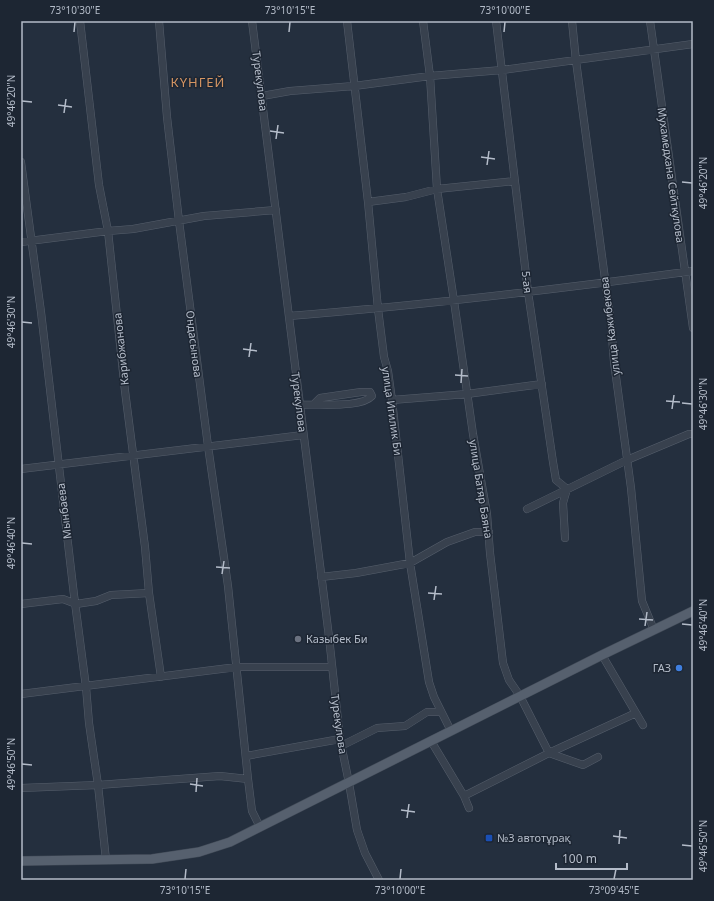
<svg xmlns="http://www.w3.org/2000/svg" width="714" height="901" viewBox="0 0 714 901" font-family="'Noto Sans',sans-serif">
  <style>
    .lines { fill: none; stroke-linecap: round; stroke-linejoin: round }
    .minor-casing { stroke: #565f6c; stroke-width: 8 }
    .major-casing { stroke: #414a57; stroke-width: 10 }
    .minor { stroke: #38414e; stroke-width: 7 }
    .major { stroke: #56606e; stroke-width: 9 }
    .ticks { fill: none; stroke: #b4bcc9; stroke-width: 1.5 }
    .worship-dot { fill: #6b7280; stroke: #1d2633; stroke-width: 1.5 }
    .shop-dot { fill: #3f7fe0; stroke: #1d2633; stroke-width: 1.5 }
    .transit-dot { fill: #1a4fb4; stroke: #1d2633; stroke-width: 1.5 }
    .labels { text-anchor: middle; stroke-width: 3; stroke-linejoin: round; paint-order: stroke }
    .street-label { font-size: 11px; fill: #b4bcc9; stroke: #1d2633 }
    .poi-label { font-size: 11px; fill: #b4bcc9; stroke: #1d2633; text-anchor: start }
    .quarter-label { font-size: 13px; letter-spacing: 1px; fill: #d59563; stroke: #1d2633 }
    .neatline { fill: none; stroke: #b4bcc9; stroke-width: 1.5 }
    .ticks-label { font-size: 10px; text-anchor: middle; fill: #b4bcc9 }
  </style>
  <rect width="100%" height="100%" fill="#242f3e"/>
  <g class="lines">
    <g class="minor-casing">
      <path id="minor" d="M80 21 99 185 108 231 125 391 145 547 149 593 161 677
        M159 21 167 117 179 221 208 446 228 586 248 779 252 811 260 827
        M252 21 329 637 340 739 349 783 357 830 365 853 379 880
        M347 21 368 202 378 309 384 357 388 371 392 400 410 563 429 682 434 697 451 731
        M423 21 430 76 437 189 454 301 473 434 487 514 490 553 503 663 509 680 520 696 549 753 583 765 598 757
        M496 21 528 292 553 462 556 480 567 489 563 503 565 538
        M572 21 576 61 611 324 614 362 631 488 642 601 654 630
        M650 21 693 328
        M262 96 290 91 354 86 430 76 502 70 693 44
        M21 162 41 312 74 595 86 687 89 723 98 785 106 860
        M368 202 406 197 437 189 515 181
        M21 242 108 231 133 229 204 216 276 210
        M289 316C424 305 559 289 693 271
        M392 400 467 394 542 384
        M299 405C316 403 360 409 372 396L370 392H361L320 398 314 404
        M21 469 303 435
        M527 509 627 460 689 434H693
        M321 577 356 573 410 563 447 542 475 532H489
        M21 604 63 599 76 604 96 601 111 595 149 593
        M602 655 643 725
        M21 694 237 667H332
        M431 741 464 796 469 808
        M341 746 377 728 405 726 427 712H441
        M246 756 340 739
        M21 788 98 785 220 776 248 779
        M464 796 549 753 636 713"/>
    </g>
    <g class="major-casing">
      <path id="major" d="M21 861 152 859 199 852 230 842 602 655 693 611"/>
    </g>
    <use href="#minor" class="minor"/>
    <use href="#major" class="major"/>
  </g>
  <path class="ticks" d="M74 32 75 22M289 32 290 22M504 32 505 22M22 101 32 102M58 105 72 107M64 113 66 99M270 131 284 133M276 139 278 125M481 157 495 159M487 165 489 151M682 182 692 183M22 322 32 323M243 349 257 351M249 357 251 343M455 375 468 376M461 383 462 369M666 401 680 402M682 403 692 404M672 409 674 395M22 543 32 544M216 567 230 568M222 574 224 561M428 593 442 594M434 600 436 586M639 619 653 620M682 624 692 625M645 626 647 612M22 764 32 765M190 784 203 786M196 792 197 778M401 810 415 812M407 818 409 804M613 836 627 838M619 844 620 830M682 845 692 846M185 879 186 869M400 879 401 869M614 879 616 869"/>
  <circle class="worship-dot" cx="298" cy="639" r="4"/>
  <circle class="shop-dot" cx="679" cy="668" r="4"/>
  <rect class="transit-dot" x="485" y="834" width="8" height="8" rx="2"/>
  <g class="labels">
    <g class="street-label">
      <text transform="translate(260 81) rotate(83)" y="4">Турекулова</text>
      <text transform="translate(671 175) rotate(82)" y="4">Мухамедхана Сейткулова</text>
      <text transform="translate(527 282) rotate(83)" y="4">5-ая</text>
      <text transform="translate(610 326) rotate(-97)" y="4">улица Кажибекова</text>
      <text transform="translate(194 344) rotate(83)" y="4">Ондасынова</text>
      <text transform="translate(121 349) rotate(-96)" y="4">Карибжанова</text>
      <text transform="translate(299 402) rotate(83)" y="4">Турекулова</text>
      <text transform="translate(392 411) rotate(82)" y="4">улица Игилик Би</text>
      <text transform="translate(481 489) rotate(81)" y="4">улица Батяр Баяна</text>
      <text transform="translate(64 511) rotate(-97)" y="4">Мынбаева</text>
      <text transform="translate(339 724) rotate(82)" y="4">Турекулова</text>
    </g>
    <g class="poi-label">
      <text x="306" y="643">Казыбек Би</text>
      <text x="671" y="672" text-anchor="end">ГАЗ</text>
      <text x="497" y="842">№3 автотұрақ</text>
    </g>
    <g class="quarter-label">
      <text x="198" y="87">КҮНГЕЙ</text>
    </g>
  </g>
  <rect width="714" height="901" fill="none" stroke="#1d2633" stroke-width="44"/>
  <path d="M556 863v6h71v-6" fill="none" stroke="#b4bcc9" stroke-width="2"/>
  <text x="562" y="863" font-size="12" fill="#b4bcc9" stroke="#1d2633" stroke-width="3" paint-order="stroke">100 m</text>
  <rect x="22" y="22" width="670" height="857" class="neatline"/>
  <g class="ticks-label">
    <text x="75" y="14">73°10'30"E</text>
    <text x="290" y="14">73°10'15"E</text>
    <text x="505" y="14">73°10'00"E</text>
    <text transform="translate(11 101) rotate(-90)" y="4">49°46'20"N</text>
    <text transform="translate(703 183) rotate(-90)" y="4">49°46'20"N</text>
    <text transform="translate(11 322) rotate(-90)" y="4">49°46'30"N</text>
    <text transform="translate(703 404) rotate(-90)" y="4">49°46'30"N</text>
    <text transform="translate(11 543) rotate(-90)" y="4">49°46'40"N</text>
    <text transform="translate(703 625) rotate(-90)" y="4">49°46'40"N</text>
    <text transform="translate(11 764) rotate(-90)" y="4">49°46'50"N</text>
    <text transform="translate(703 846) rotate(-90)" y="4">49°46'50"N</text>
    <text x="185" y="894">73°10'15"E</text>
    <text x="400" y="894">73°10'00"E</text>
    <text x="614" y="894">73°09'45"E</text>
  </g>
</svg>
